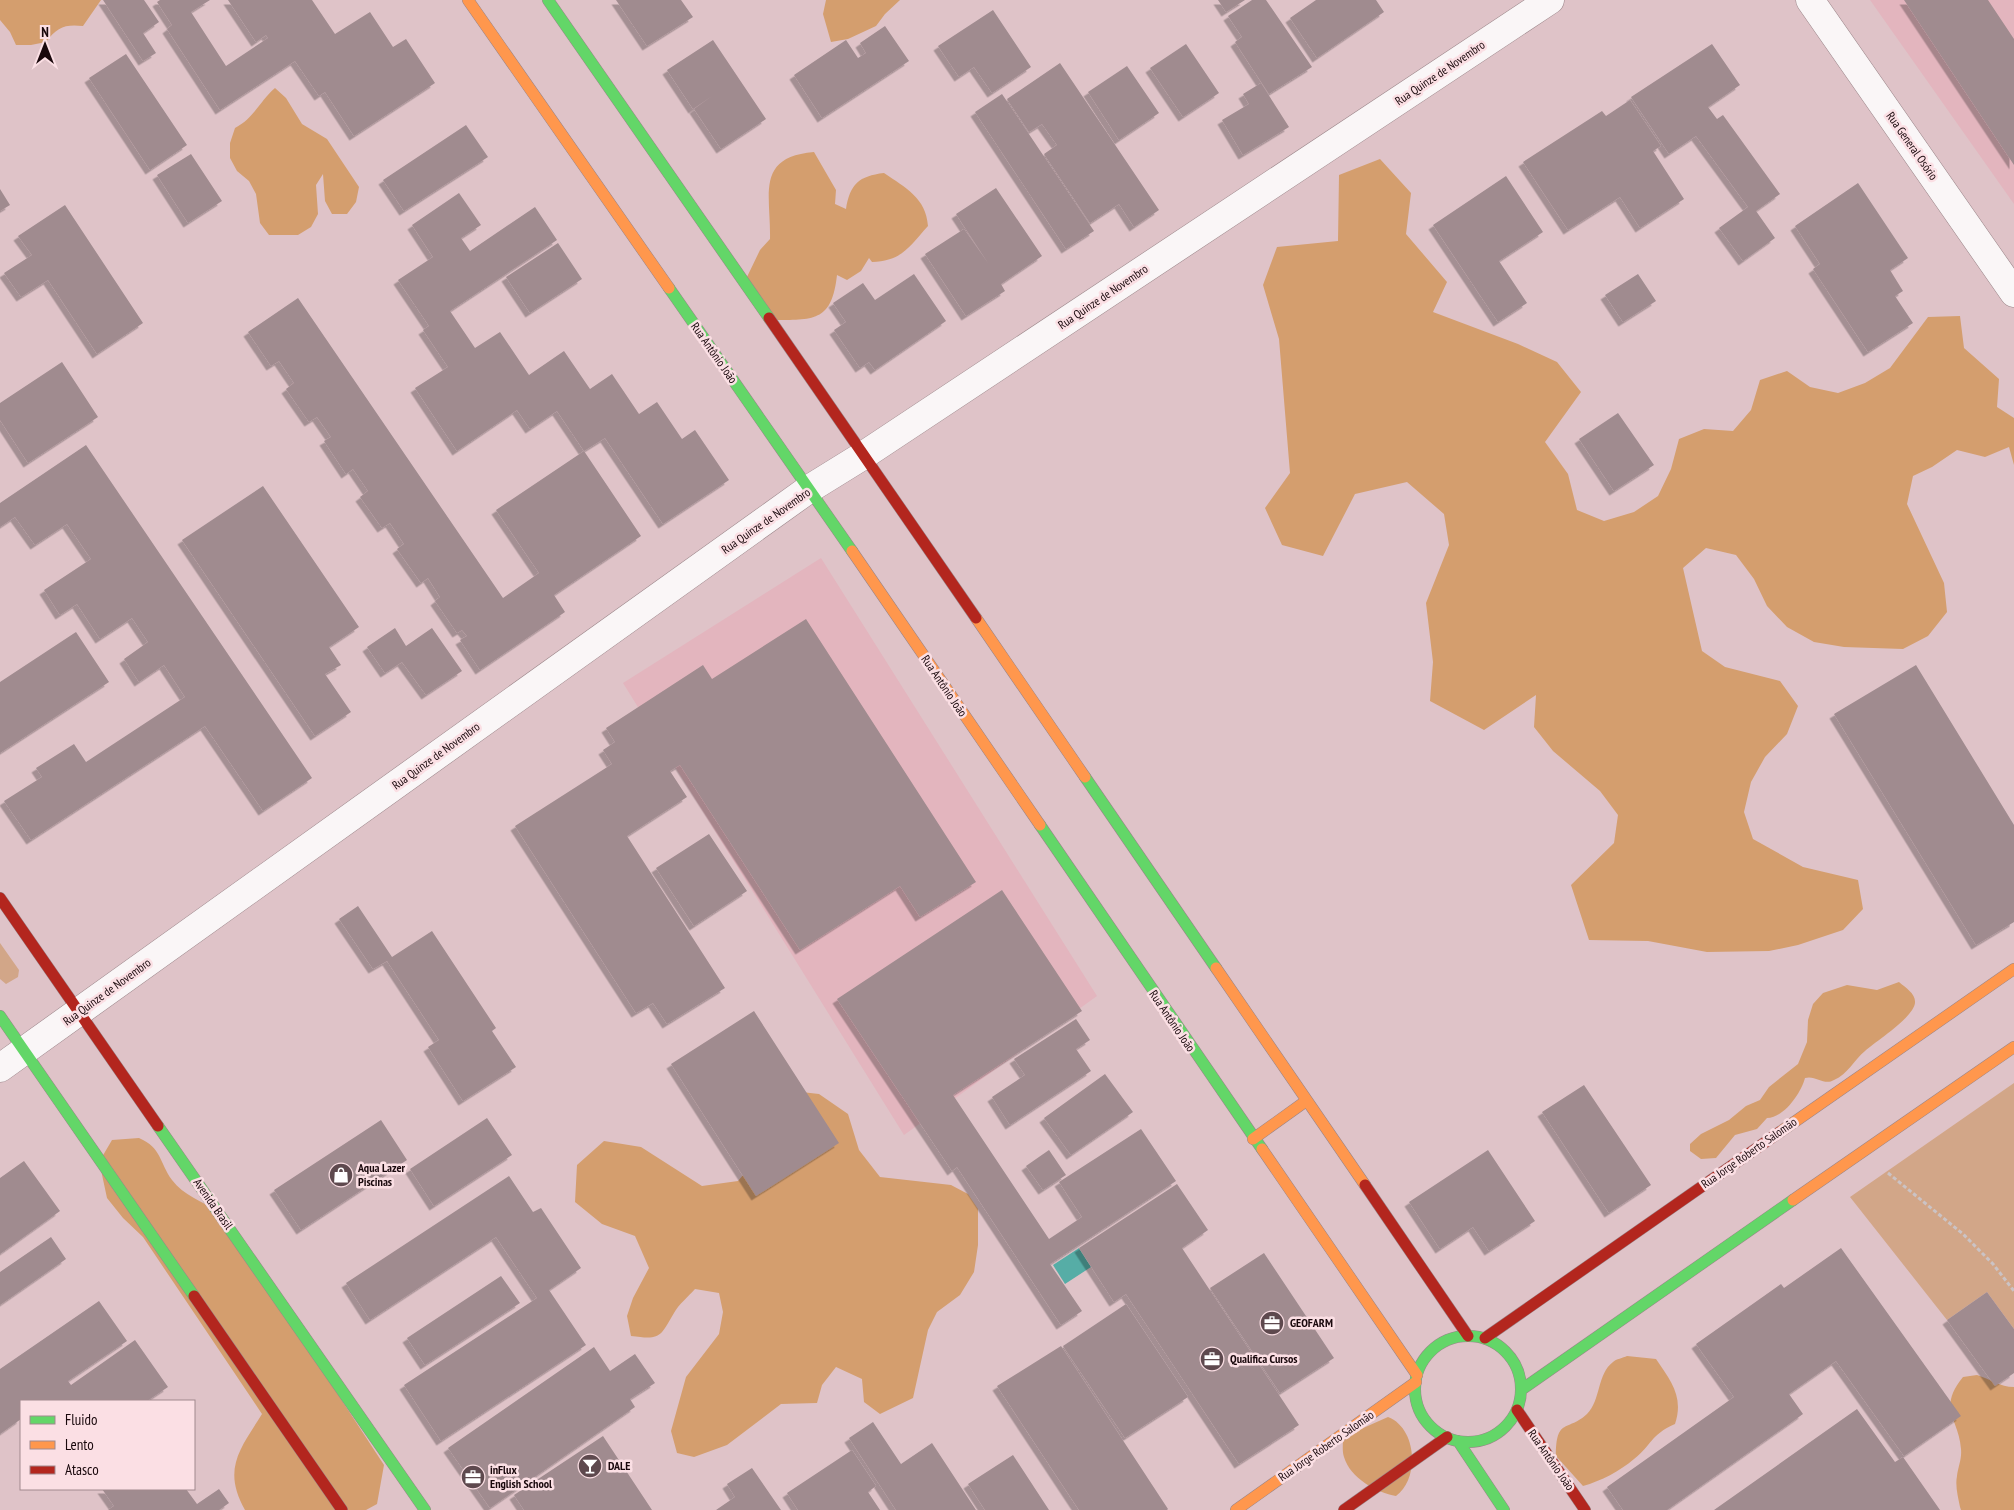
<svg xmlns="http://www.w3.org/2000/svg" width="2014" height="1510" viewBox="0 0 2014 1510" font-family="'PT Sans Narrow',sans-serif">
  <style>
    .built { fill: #e3b5be }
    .green { fill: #d2a688 }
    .forest { fill: #d49e6e }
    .water { fill: #56ada6 }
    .building { fill: #a08b8f; filter: url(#shadow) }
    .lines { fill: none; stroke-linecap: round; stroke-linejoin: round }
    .street-casing { stroke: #9a8589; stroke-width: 29 }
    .fast-casing { stroke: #9a8589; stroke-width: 12 }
    .slow-casing { stroke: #9a8589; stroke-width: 12 }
    .jam-casing { stroke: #9a8589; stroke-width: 12 }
    .path { stroke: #cbc3c5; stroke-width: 3; stroke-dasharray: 4 2.5; stroke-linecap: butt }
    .street { stroke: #faf6f7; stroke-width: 28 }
    .fast { stroke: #63d668; stroke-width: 11 }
    .slow { stroke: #ff974d; stroke-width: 11 }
    .jam { stroke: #b3261e; stroke-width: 11 }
    .labels { text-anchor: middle; stroke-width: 5; stroke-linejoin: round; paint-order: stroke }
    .street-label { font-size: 12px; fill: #19080c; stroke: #fbdfe4 }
    .poi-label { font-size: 12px; font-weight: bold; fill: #19080c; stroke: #fbdfe4; text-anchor: start }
  </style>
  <defs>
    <filter id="shadow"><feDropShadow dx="-4.5" dy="4.5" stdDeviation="0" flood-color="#0004"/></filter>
  </defs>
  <rect width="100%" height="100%" fill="#dfc3c8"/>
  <path class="built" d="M1870 0H2014V204Z
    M821 558 1097 996 904 1135 623 683Z"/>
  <path class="green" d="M0 943 19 970 18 977 6 984 0 979Z
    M2014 1083V1329L1987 1292 1947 1320 1850 1197Z"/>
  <path class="forest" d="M0 0H101L83 26C65 24 57 27 46 42L31 45H16L10 32 0 20Z
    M826 0H900L885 14 876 26 848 39 831 42 823 14Z
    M275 88 286 98 302 124 327 139 359 187 356 202 347 214H332L325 201 323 174 316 185 318 214 311 227 298 235H269L260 223 256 194 249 181 237 171 230 158V143L235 128C254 118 260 101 275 88Z
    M814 152 836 190 835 204 846 209C850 184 859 176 884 173 906 188 926 198 928 226 909 247 902 261 872 262L869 258 861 271 847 280 837 275C832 320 816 320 776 320L747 277 760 250 770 239C771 195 755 157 814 152Z
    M1380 159 1411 193 1406 234 1447 282 1433 312 1518 344 1557 362 1581 392 1545 442 1568 474 1577 510 1604 521 1634 512 1658 496 1671 469 1679 439 1704 429 1733 431 1751 410 1760 380 1787 371 1810 387 1838 393 1865 383 1890 368 1928 317 1960 316 1964 348 1999 379 1997 407 2014 418V465L2009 447 1985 457 1957 450 1932 467 1913 476 1907 504 1944 583 1947 612 1928 636 1903 649 1844 647 1814 642 1787 627 1767 606 1754 579 1736 555 1706 548 1683 568 1702 651 1725 667 1780 681 1798 706 1787 734 1765 757 1751 782 1744 812 1753 839 1803 867 1858 880 1863 909 1843 930 1798 945 1769 951 1707 952 1648 941 1589 940 1571 885 1614 843 1618 815 1600 791 1553 751 1534 727 1536 695 1484 730 1430 701 1433 662 1426 603 1449 545 1444 514 1407 482 1355 494 1323 556 1282 545 1265 508 1290 473 1279 339 1263 285 1277 247 1338 241 1339 175Z
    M1899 982C1906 988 1916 994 1915 1003 1913 1018 1876 1041 1865 1051 1854 1060 1848 1074 1834 1080 1824 1086 1816 1075 1805 1078 1801 1093 1784 1118 1767 1118L1757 1129 1735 1135 1716 1158 1701 1159 1690 1151V1144L1701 1134 1729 1120 1746 1106 1760 1100 1769 1087 1798 1064 1807 1042 1808 1020 1813 1004 1823 993 1847 985 1877 990Z
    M784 1090 819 1094 848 1114 859 1150 880 1177 951 1185 968 1194 978 1209V1245L974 1272 960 1295 937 1312 928 1330 913 1398 880 1414 864 1402 862 1379 836 1367 822 1385 817 1403 781 1404 727 1445 694 1457 677 1453 671 1431 686 1377 719 1334 723 1312 719 1293 695 1289C688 1297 679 1304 674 1313 660 1337 661 1340 631 1336L627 1316 633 1298 649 1268 635 1236 602 1224 575 1202 577 1165 604 1141 641 1147 702 1186 738 1181 761 1154Z
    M139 1138C162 1148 159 1162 172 1180 183 1195 203 1202 218 1211L384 1465 377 1504 366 1510H245C222 1469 240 1449 262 1414L143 1237 123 1218 107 1198 101 1170 102 1157 112 1140Z
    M1627 1356 1656 1359C1671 1381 1684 1397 1675 1424 1650 1435 1652 1445 1634 1459 1620 1471 1601 1481 1583 1486L1556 1456C1556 1417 1568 1432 1587 1414 1601 1400 1597 1374 1613 1362 1616 1359 1623 1358 1627 1356Z
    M1977 1375C1990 1379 2000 1387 2014 1387V1510H1961L1960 1507C1958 1497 1955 1486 1957 1476 1958 1467 1962 1459 1961 1449 1959 1419 1937 1409 1963 1377Z
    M1388 1417C1417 1428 1420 1479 1396 1496 1377 1493 1350 1478 1344 1457 1342 1451 1343 1444 1343 1437Z"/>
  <path class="water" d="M1079 1248 1091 1267 1065 1284 1053 1265Z"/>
  <path class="building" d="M103 0H144L159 22 143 33 156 53 143 61Z
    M160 0H210L191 12 226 66 268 38 266 35 256 42 228 0H312L335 34 370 12 393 47 406 39 435 83 354 136 325 92 319 96 295 61 220 110 167 29 172 25 157 2Z
    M616 0H681L693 17 647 46Z
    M1218 0H1245L1226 12Z
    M1252 0H1266L1312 67 1269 94 1235 42 1242 37 1228 16Z
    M1316 0H1376L1384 12 1317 58 1290 18Z
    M1904 0H1988L2014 39V165Z
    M993 10 1031 67 992 93 974 67 959 77 938 46Z
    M885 26 909 61 822 118 794 75 846 40 858 58 866 53 860 43Z
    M713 40 766 119 721 149 694 109 712 96 693 109 667 70Z
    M1186 44 1219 93 1183 117 1150 68Z
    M1712 44 1740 85 1708 107 1717 119 1723 115 1780 194 1756 211 1775 238 1743 261 1719 228 1748 207 1696 136 1669 154 1631 97Z
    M126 54 187 145 150 170 89 78Z
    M1060 63 1159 210 1134 227 1119 204 1090 223 1044 154 1057 145 1042 124 1029 132 1007 99Z
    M1127 66 1159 113 1119 140 1088 92Z
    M1261 83 1289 127 1243 155 1222 120 1249 104 1243 94Z
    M1002 94 1094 231 1066 249 975 112Z
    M1630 100 1661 146 1653 151 1684 199 1640 228 1620 197 1568 230 1523 162 1602 111 1606 116Z
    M466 125 488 157 404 211 383 180Z
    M191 154 222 201 188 223 157 175Z
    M1506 176 1543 232 1499 261 1527 303 1498 322 1433 225Z
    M1858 183 1908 258 1890 270 1903 291 1895 296 1913 323 1868 352 1813 269 1820 264 1795 226Z
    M996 188 1042 256 1001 284 1005 291 966 316 925 254 964 229 988 263 956 214Z
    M0 189 10 205 0 211Z
    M459 193 481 225 461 238 470 251 535 207 557 240 450 311 475 348 500 332 529 375 564 351 590 389 612 374 639 414 657 402 682 439 695 430 729 480 663 524 605 438 584 451 557 411 530 429 517 410 457 451 415 388 448 367 423 330 429 326 398 280 433 257 412 225Z
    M65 205 143 323 97 354 48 280 21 297 4 273 32 255 18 236Z
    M558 243 582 279 530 313 506 277Z
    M914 274 946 321 875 370 869 362 860 368 834 330 846 322 833 303 863 283 875 300Z
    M1638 274 1656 301 1623 322 1605 295Z
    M298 298 503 598 539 573 496 510 584 451 641 536 554 595 565 612 480 670 460 640 467 636 462 630 457 633 435 601 440 597 428 578 421 583 397 549 404 544 390 523 382 528 360 497 368 491 353 469 346 474 324 441 331 437 317 417 309 422 286 389 294 383 279 361 271 366 248 332Z
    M62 362 98 417 28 463 0 420V403Z
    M1618 413 1654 465 1614 491 1579 439Z
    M86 445 312 778 263 811 205 726 31 840 4 801 42 777 36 768 74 744 86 762 185 697 164 665 139 682 124 659 148 642 132 618 100 639 77 604 60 615 44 590 91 559 67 524 35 545 15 517 0 527V503Z
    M263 486 359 627 329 647 341 665 325 674 351 712 315 736 182 540Z
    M806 619 976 882 920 917 900 886 800 950 680 765 670 771 687 797 627 836 725 988 667 1024 653 1003 636 1013 515 826 612 764 603 750 615 742 606 728 703 665 712 679Z
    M395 628 406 646 432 628 462 671 426 695 402 662 385 673 367 647Z
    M76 632 109 682 0 753V682Z
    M1916 665 2014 825V922L1976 945 1834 714Z
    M709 834 747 891 694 926 656 868Z
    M1002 890 1082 1011 953 1095 1049 1239 1082 1217 1059 1182 1141 1129 1176 1181 1050 1264 1082 1311 1061 1325 957 1167 952 1171 837 999Z
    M358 906 392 957 432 931 496 1028 492 1031 516 1067 463 1101 428 1047 439 1040 387 961 373 969 339 919Z
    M754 1011 839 1143 756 1196 671 1064Z
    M1076 1019 1090 1040 1076 1049 1091 1071 1010 1125 992 1097 1025 1075 1014 1059Z
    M1105 1074 1133 1112 1071 1155 1044 1118Z
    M1584 1085 1651 1185 1609 1213 1542 1112Z
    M487 1118 512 1155 434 1206 410 1169Z
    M381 1120 407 1160 301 1230 274 1190Z
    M1049 1150 1066 1175 1043 1190 1026 1166Z
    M1488 1150 1535 1221 1489 1251 1473 1227 1440 1249 1409 1202Z
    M24 1161 60 1211 0 1254V1178Z
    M509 1176 533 1212 541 1208 581 1268 549 1290 586 1345 441 1441 404 1385 537 1298 496 1237 370 1320 346 1283Z
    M1177 1184 1208 1230 1182 1248 1299 1425 1239 1464 1126 1294 1114 1302 1079 1248Z
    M51 1237 66 1259 0 1305V1272Z
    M1841 1248 1961 1416 1904 1456 1836 1361 1789 1394 1803 1414 1667 1510H1623L1607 1487 1734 1397 1696 1344 1781 1284 1784 1288Z
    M1264 1253 1334 1358 1280 1393 1210 1288Z
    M501 1276 520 1303 425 1365 407 1338Z
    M1987 1292 2014 1329V1373L1995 1386 1947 1320Z
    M99 1301 127 1341 68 1381 71 1385 135 1340 168 1387 147 1401H21V1419L0 1434V1369Z
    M1126 1304 1188 1397 1125 1438 1063 1346Z
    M1061 1346 1168 1509 1167 1510H1079L997 1386Z
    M594 1347 610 1371 635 1354 655 1383 630 1399 635 1407 490 1508 448 1448Z
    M1857 1409 1895 1462 1903 1457 1940 1510H1714Z
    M873 1422 901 1464 932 1443 976 1510H896L849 1438Z
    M603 1436 652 1510H524L514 1495Z
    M852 1450 876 1486 868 1492 880 1510H798L787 1493Z
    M1013 1455 1049 1510H985L968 1484Z
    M752 1468 781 1510H716L735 1497 727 1484Z
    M102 1489H186L197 1504 219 1489 229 1503 219 1510H108L114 1506Z"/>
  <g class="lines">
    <g class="street-casing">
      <path id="street" d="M1810 0 2014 293
        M0 1068 809 489 864 455 1550 0"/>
    </g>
    <g class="fast-casing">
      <path id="fast" d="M548 0 769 318
        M669 288 852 551
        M1085 777 1216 968
        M1040 825 1262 1149
        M0 1016 194 1296
        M158 1126 425 1510
        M1415 1389a53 53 0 1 1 106 0a53 53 0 1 1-106 0Z
        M1521 1390 1793 1200
        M1458 1441 1504 1510"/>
    </g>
    <g class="slow-casing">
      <path id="slow" d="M468 0 669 288
        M852 551 1040 825
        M976 618 1085 777
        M1216 968 1365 1185
        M1780 1132 2014 969
        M1253 1139 1306 1101
        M1262 1149 1417 1375
        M1793 1200 2014 1047
        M1236 1510 1416 1382"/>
    </g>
    <g class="jam-casing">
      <path id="jam" d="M769 318 976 618
        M0 898 158 1126
        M1365 1185 1468 1336
        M194 1296 342 1510
        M1485 1338 1780 1132
        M1517 1410 1585 1510
        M1344 1510 1447 1437"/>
    </g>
    <path class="path" d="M1888 1173 1963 1234 1993 1264 2014 1291"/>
    <use href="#street" class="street"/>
    <use href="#fast" class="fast"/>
    <use href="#slow" class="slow"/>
    <use href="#jam" class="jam"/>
  </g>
  <defs>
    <g id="shop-disc" transform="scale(1.25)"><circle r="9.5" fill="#5e494e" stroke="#fbdfe4"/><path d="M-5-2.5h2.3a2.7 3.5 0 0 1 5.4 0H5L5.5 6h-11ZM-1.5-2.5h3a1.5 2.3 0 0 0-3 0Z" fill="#fff"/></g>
    <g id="office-disc" transform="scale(1.25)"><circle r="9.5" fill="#5e494e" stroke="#fbdfe4"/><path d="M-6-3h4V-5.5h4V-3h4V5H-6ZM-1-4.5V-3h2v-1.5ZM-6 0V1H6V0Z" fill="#fff"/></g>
    <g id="bar-disc" transform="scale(1.25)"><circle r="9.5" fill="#5e494e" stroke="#fbdfe4"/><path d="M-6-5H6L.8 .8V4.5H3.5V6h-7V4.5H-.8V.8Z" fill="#fff"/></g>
  </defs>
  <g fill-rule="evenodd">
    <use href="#shop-disc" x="341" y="1175"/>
    <use href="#office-disc" x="1272" y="1323"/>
    <use href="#office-disc" x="1212" y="1359"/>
    <use href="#bar-disc" x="590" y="1466"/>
    <use href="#office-disc" x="473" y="1477"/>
  </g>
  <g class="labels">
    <g class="street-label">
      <text transform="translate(1440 73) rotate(-34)" y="4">Rua Quinze de Novembro</text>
      <text transform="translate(1912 146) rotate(55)" y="4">Rua General Osório</text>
      <text transform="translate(1103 297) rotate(-34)" y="4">Rua Quinze de Novembro</text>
      <text transform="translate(714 353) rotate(55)" y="4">Rua Antônio João</text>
      <text transform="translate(766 521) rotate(-35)" y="4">Rua Quinze de Novembro</text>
      <text transform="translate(944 686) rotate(56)" y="4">Rua Antônio João</text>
      <text transform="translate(436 756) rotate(-36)" y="4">Rua Quinze de Novembro</text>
      <text transform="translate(107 992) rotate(-36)" y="4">Rua Quinze de Novembro</text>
      <text transform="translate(1172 1021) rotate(56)" y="4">Rua Antônio João</text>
      <text transform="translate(1749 1153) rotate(-35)" y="4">Rua Jorge Roberto Salomão</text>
      <text transform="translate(213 1204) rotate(55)" y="4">Avenida Brasil</text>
      <text transform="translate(1326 1446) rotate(-35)" y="4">Rua Jorge Roberto Salomão</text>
      <text transform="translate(1551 1460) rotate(55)" y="4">Rua Antônio João</text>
    </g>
    <g class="poi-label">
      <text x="358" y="1172">Aqua Lazer<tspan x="358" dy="14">Piscinas</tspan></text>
      <text x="1290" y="1327">GEOFARM</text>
      <text x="1230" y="1363">Qualifica Cursos</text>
      <text x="608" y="1470">DALE</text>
      <text x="490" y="1474">inFlux<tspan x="490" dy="14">English School</tspan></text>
    </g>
  </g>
  <rect x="20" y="1400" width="175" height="90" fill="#fbdfe4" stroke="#a1898e"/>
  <rect x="30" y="1416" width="25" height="8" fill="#63d668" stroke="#a1898e"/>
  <text x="65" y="1425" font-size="15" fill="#19080c">Fluido</text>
  <rect x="30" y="1441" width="25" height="8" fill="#ff974d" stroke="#a1898e"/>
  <text x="65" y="1450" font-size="15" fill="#19080c">Lento</text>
  <rect x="30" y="1466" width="25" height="8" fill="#b3261e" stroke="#a1898e"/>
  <text x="65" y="1475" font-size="15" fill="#19080c">Atasco</text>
  <g transform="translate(45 45)" stroke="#fbdfe4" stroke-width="4" paint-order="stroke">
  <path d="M0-4L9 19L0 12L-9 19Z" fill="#19080c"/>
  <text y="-8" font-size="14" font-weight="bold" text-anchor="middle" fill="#19080c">N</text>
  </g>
</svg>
